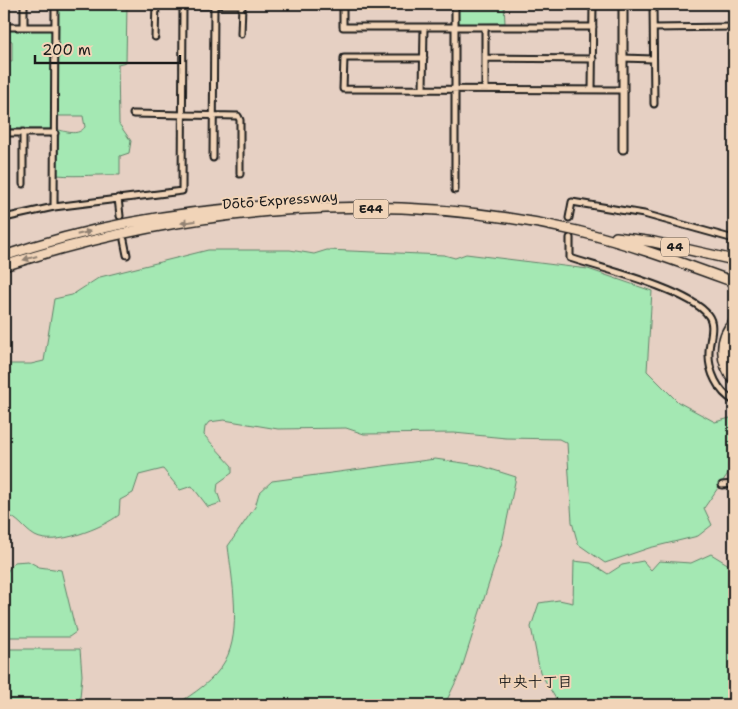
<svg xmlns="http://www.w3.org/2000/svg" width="738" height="709" viewBox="0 0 738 709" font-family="'Shantell Sans','Klee One',sans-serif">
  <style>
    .green { fill: #a4e8b3; stroke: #608268 }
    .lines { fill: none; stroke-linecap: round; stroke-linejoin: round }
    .street-casing { stroke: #1c1c1c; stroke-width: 9 }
    .secondary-casing { stroke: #1c1c1c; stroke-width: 11 }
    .highway-casing { stroke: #1c1c1c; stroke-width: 12 }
    .street { stroke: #f1d4b8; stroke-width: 5 }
    .secondary { stroke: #f1d4b8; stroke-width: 7 }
    .highway { stroke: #f1d4b8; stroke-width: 9 }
    .oneway { fill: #918172 }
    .labels { text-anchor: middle; stroke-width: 4; stroke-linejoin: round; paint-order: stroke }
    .shield { fill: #f1d4b8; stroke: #5c534b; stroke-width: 1 }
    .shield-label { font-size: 12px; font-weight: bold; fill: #1c1c1c }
    .street-label { font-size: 14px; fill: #1c1c1c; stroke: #f1d4b8 }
    .neighbourhood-label { font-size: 15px; font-weight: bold; fill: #1c1c1c; stroke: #f1d4b8 }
  </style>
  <rect width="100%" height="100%" fill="#e6d0c3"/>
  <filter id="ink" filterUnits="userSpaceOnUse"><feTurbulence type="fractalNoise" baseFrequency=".02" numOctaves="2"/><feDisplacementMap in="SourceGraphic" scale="10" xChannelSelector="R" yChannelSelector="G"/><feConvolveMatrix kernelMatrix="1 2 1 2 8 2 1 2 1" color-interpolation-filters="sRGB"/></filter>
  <g filter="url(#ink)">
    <path class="green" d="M58 4H127L126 62 118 64 119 124 131 141 129 153 120 156V175C98 174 79 177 57 175L59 130C68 132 78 136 85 127L83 116H52L51 129H4V61H12V41L4 39V30L58 29Z
      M458 4H504L505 23 459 24Z
      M208 250H290L314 254 327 250 444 255 455 258 466 254 588 269 652 291 647 371 678 402 715 422 734 417V465L704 508 712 525 698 536 649 548 605 563 578 544 572 522 567 443 559 439 506 438 454 433 364 434 346 428 278 429 224 420 209 422 205 427 204 435 232 466V473L218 483 217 491 221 503 208 507 192 486 180 490 163 469 139 475 133 493 120 500 119 515C102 528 55 547 35 536 22 528 21 520 4 513V364H31L44 361 54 299 72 295 100 277Z
      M435 459 478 465 516 477 503 539 461 671 448 698 438 705H176C194 693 214 681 225 661 242 631 232 580 228 546L255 507 259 493 272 481Z
      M711 554 734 568V705H563L556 699 540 672 531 627 539 603 559 600 573 603 574 561 591 563 608 574 622 565 643 561 651 570 659 561 691 563Z
      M28 561 39 567 61 570 76 632 69 637H4V576L14 562Z
      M4 649H80L82 675 80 698 83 705H4Z"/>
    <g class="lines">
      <g class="street-casing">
        <path id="street" d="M24 4V27
          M343 4V27H593
          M653 4 654 104
          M156 5H242L241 34
          M4 27H55
          M485 27V89
          M654 28 734 27
          M155 37 156 4
          M424 58H344L343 89 622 90
          M485 58 593 59
          M623 58 653 59
          M423 89 424 27
          M592 90 593 4
          M133 114 238 116 240 120V174
          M4 133H55
          M213 158 214 4
          M23 184V132
          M455 190V4
          M118 198 120 216
          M54 207 55 4
          M4 218 54 207 182 191 183 4
          M569 218 572 202 644 214 734 239
          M570 238V258C601 268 690 290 708 315 716 325 709 340 709 352 708 371 718 392 734 401
          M124 240 127 255
          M722 485 734 484"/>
      </g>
      <g class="secondary-casing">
        <path id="secondary" d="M623 149V4"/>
      </g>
      <g class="highway-casing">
        <path id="highway" d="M616 237 654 242 734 260
          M4 256C104 221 210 206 315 204
          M4 266C185 206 390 188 577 231 631 244 682 263 734 282
          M734 322C718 338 720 364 734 380
          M734 333 729 351 734 369"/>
      </g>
      <use href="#street" class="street"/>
      <use href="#secondary" class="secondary"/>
      <use href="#highway" class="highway"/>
    </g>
    <defs><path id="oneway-solid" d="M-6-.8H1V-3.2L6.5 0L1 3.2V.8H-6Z" transform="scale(1.25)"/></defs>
    <g class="oneway">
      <use href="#oneway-solid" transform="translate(188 222) rotate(172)"/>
      <use href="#oneway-solid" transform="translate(84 233) rotate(-13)"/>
      <use href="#oneway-solid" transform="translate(30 258) rotate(164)"/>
    </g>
  </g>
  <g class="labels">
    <g class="shield">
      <rect x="353.5" y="199.5" width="35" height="19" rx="4"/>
      <rect x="661" y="237.5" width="28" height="19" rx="4"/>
    </g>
    <g class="shield-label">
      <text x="371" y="213">E44</text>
      <text x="675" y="251">44</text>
    </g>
    <g class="street-label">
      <text transform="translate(280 200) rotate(-4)" y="5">Dōtō Expressway</text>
    </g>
    <g class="neighbourhood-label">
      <text x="535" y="687">中央十丁目</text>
    </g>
  </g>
  <rect width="738" height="709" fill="none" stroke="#f1d4b8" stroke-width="20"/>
  <rect x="10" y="10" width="718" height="689" fill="none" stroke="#1c1c1c" stroke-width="2" filter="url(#ink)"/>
  <path d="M35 55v8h145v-8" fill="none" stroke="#1c1c1c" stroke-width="2.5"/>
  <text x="42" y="55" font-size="15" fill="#1c1c1c" stroke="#f1d4b8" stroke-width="4" paint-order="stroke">200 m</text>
</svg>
